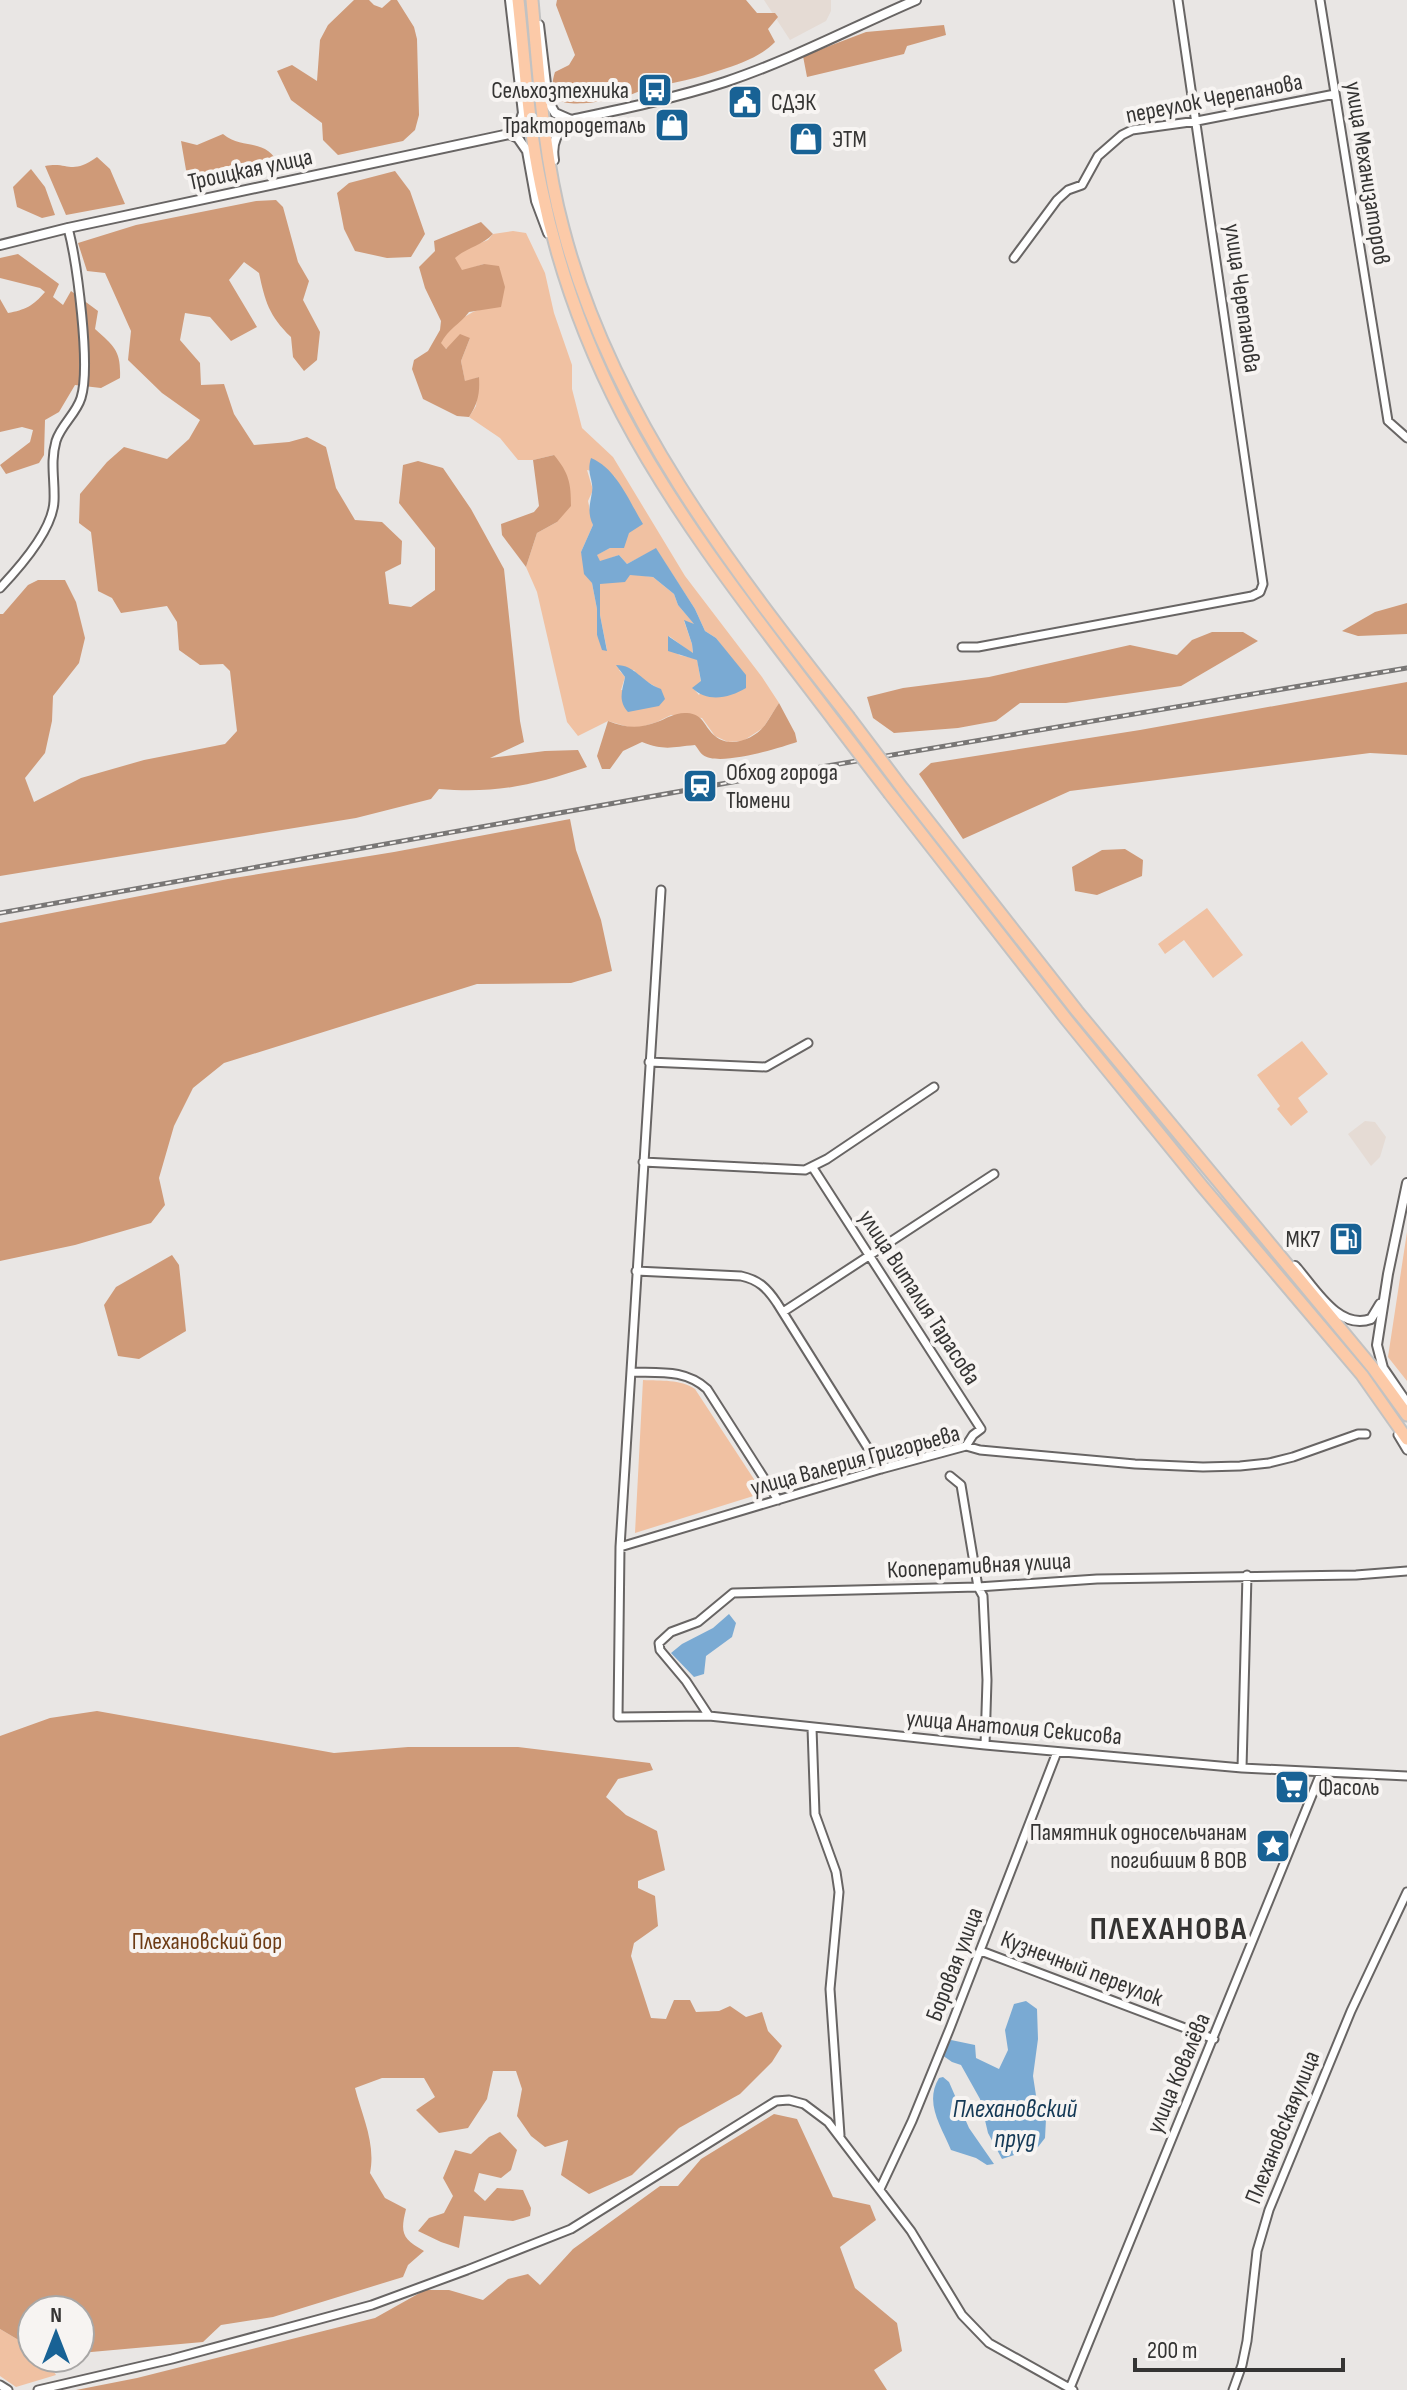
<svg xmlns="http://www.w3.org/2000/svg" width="1407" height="2390" viewBox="0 0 1407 2390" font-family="'Sofia Sans Condensed',sans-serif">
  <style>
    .built { fill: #e5dbd4 }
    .green { fill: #f0c1a2; fill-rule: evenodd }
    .forest { fill: #cf9a78 }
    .water { fill: #7aaad3 }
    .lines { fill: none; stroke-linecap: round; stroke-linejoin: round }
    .minor-casing { stroke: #686564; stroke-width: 11 }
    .tertiary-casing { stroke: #686564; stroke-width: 12 }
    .trunk-casing { stroke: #c2c2c2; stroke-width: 15 }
    .minor { stroke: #fff; stroke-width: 7 }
    .tertiary { stroke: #fff; stroke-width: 8 }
    .trunk { stroke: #fccaa8; stroke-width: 11 }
    .rail-casing { stroke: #797776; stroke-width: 5 }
    .rail { stroke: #f7f4f2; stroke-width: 2; stroke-dasharray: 6; stroke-linecap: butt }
    .trunk-bridge-casing { stroke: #c2c2c2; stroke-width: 15; stroke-linecap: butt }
    .trunk-bridge { stroke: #fccaa8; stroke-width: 11 }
    .labels { text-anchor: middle; stroke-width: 8; stroke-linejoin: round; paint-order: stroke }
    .poi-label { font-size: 24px; fill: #353433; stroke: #f7f4f2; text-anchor: end }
    .street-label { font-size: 24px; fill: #353433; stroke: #f7f4f2 }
    .park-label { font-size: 24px; fill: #6d3b14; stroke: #f7f4f2 }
    .water-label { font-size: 26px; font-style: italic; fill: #143956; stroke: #f7f4f2 }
    .district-label { font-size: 32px; font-weight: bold; letter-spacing: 2px; fill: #353433; stroke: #f7f4f2 }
  </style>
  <rect width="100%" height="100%" fill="#e9e6e4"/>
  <path class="built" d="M764 0H831V11L826 21 790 40Z
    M1365 1121 1375 1122 1386 1137 1380 1157 1371 1166 1348 1134Z"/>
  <path class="green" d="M513 231 526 233 545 273 554 313 572 365V389L582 428 613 457 685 576 762 677 779 703 763 728 743 741 728 742 715 736 702 718 671 715 657 722 635 729 608 721 578 736 567 722 537 592 526 567 537 533 557 522 554 455 533 460H518L500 438 469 417 476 406 479 377 465 382 461 361 470 338 445 349 440 343C449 328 465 313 482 309L484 264 462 271 454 258 467 248 488 240 493 234ZM587 470 614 476 625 496 610 548 596 555 600 562 619 555 627 564 656 549 695 609 705 631 716 638 727 653 699 695 693 688 701 682 697 659 679 655 669 636 693 654 692 644 684 621 696 626 678 605 674 594 653 577 630 574 600 583V615L607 650 597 635V609L592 583 581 552 593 525 588 501 593 490ZM619 670H634L639 677 661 690H621L625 677Z
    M1207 908 1243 955 1213 978 1184 940 1165 954 1158 944Z
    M1302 1041 1328 1074 1298 1098 1308 1112 1291 1126 1277 1109 1280 1106 1257 1075Z
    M1407 1232V1381L1388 1357Z
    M643 1380C661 1381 680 1379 695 1389L763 1493 635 1533Z
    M0 2329 32 2348V2358H45L56 2375 16 2387 0 2376Z"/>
  <path class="forest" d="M354 0H369L374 5 382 8 391 0H397L414 27 417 39 419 115 415 130 403 141 338 155 323 140 322 123 291 100 277 71 292 65 317 81 320 40 328 25Z
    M557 0H746L757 13H775L778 17 768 29 775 42C762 56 739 64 721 70 698 78 673 83 649 88 641 90 634 94 626 96 612 100 571 108 559 100 550 94 552 81 555 72L569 65 575 55 556 5Z
    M944 25 946 35 907 46 904 54 807 77 803 56 866 32Z
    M223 134C243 151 267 136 280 167H245L233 180 199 185 186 170 181 141 197 145Z
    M97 157 110 169 125 204 66 215 45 166C69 161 70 176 97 157Z
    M31 169 45 187 55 215 42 218 17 207 13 187Z
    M395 171 410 191 425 234 411 257 387 258 355 251 344 229 337 193 349 183Z
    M276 200 283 207 298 262 309 281 303 300 320 332 317 360 304 371 293 357 291 337C269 316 265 301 259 273L244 262 229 280 257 327 231 341 210 317 185 313 180 340 200 363 201 385 224 384 234 414 254 445 289 442 307 437 326 447 336 488 355 520 382 522 402 541 401 564 385 572 389 604 411 607 435 590V548L399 503 403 465 418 461 443 468 471 509 504 569 520 721 524 742 490 758 545 751 578 750 587 767C534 785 496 794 439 789L431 799 356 818 0 876V614H3L28 585 38 580H65L76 602 85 638 79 663 53 696 52 721 45 753 25 778 34 802 81 778 144 760 225 744 237 731 230 671 223 664 200 665 179 650 177 622 167 606 121 613 112 598 98 591 91 532 79 523 80 494 107 462 124 447 167 459 189 439 200 420 162 393 128 360 131 331 105 273 87 271 78 243 136 225 256 201Z
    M481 222 493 234C483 245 466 248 455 258L462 270 484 264 499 266 505 287 501 307 469 312C460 324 448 329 441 343L446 349 460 334 470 338 461 361 465 381 479 377C480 393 478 403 469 417L457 416 423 399 412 369 414 360 428 351 440 330 441 321 425 288 419 267 435 251 434 241Z
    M18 254 59 284 53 297 63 305 71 291 98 311 95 329C115 347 121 351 120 378L101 388 75 385 59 412 45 420 44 455 39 463 6 474 0 465 30 442 33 430 22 427 0 432V299L8 313C25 310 33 306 45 292L40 288 0 278V258Z
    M554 455C569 473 571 483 571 506L557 522 537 533 526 567 502 535 501 524 534 512 539 506 533 460Z
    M1407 603V634L1358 636 1342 631 1375 612Z
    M1212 632H1243L1258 641 1181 686 1066 703H1020L996 721 958 728 894 733 873 718 867 697 903 688 989 677 1130 645 1177 655 1192 640Z
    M1407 682V755L1370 753 1070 791 963 839 919 774 931 763 1140 730Z
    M779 703 795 733 797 742C779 748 719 767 703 755 701 754 696 746 695 745 672 747 665 751 642 742L623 751 610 769H602L597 756 608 721C626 728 639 729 657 722 667 718 676 712 687 713 704 714 704 727 715 736 730 749 755 739 765 725 770 718 774 710 779 703Z
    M570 819 576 850 601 920 612 971 571 983 477 984 224 1063 193 1088 174 1126 159 1178 165 1205 151 1223 75 1245 0 1261V923L228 879 394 852Z
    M1125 849 1143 860 1142 876 1097 895 1075 891 1072 867 1102 850Z
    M172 1255 179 1265 186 1331 139 1359 118 1356 104 1305 116 1287Z
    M97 1711 334 1753 408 1747H518L650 1763 653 1770 618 1779 606 1797 626 1815 657 1831 665 1870 638 1881V1888L655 1896 658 1926 634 1943 631 1956 651 2018 666 2019 674 2000H690L696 2012 719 2011 730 2006 746 2017 762 2012 768 2031 782 2046 772 2062 740 2094 679 2128 632 2175 589 2194 561 2175 568 2140 545 2147 531 2136 517 2116 522 2089 516 2071H493L487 2099 468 2128 439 2133 416 2110 435 2097 424 2078H382L355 2088C362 2116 376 2143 370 2173L385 2198 406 2209C400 2233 402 2239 424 2251L408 2265 403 2277 273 2317 221 2325 203 2342 80 2353V2310H32V2348L0 2329V1736L50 1718Z
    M774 2114 797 2119 833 2197 870 2205 876 2220 840 2247 855 2288 897 2323 902 2351 874 2370 887 2390H76L137 2378 375 2318 425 2290H449L483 2300 508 2279 528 2274 540 2285 573 2249 660 2186H678L701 2159Z
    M500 2132 517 2150 511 2170 501 2178 479 2173 474 2191 485 2201 497 2188 523 2190 531 2208 530 2216 513 2221 464 2216 459 2248 441 2242 418 2231 429 2218 444 2213 453 2196 443 2178 455 2150 471 2154 489 2137Z"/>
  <path class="water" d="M591 458C617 469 629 501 643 524L629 533 624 548H610L597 555 600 561 619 555 627 564 656 548 695 609 705 631 716 638 746 675V688C729 698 708 703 692 688L701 681 697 660 668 651V636L693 653 692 644 684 620 694 624 678 605 674 594 653 577 630 575 625 582 600 584V615L607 651 602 650 597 635V609L592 583 584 574 581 552 593 525C587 512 590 505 592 492 594 480 586 474 591 458Z
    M616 665C636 665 641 682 661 689L665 699 659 706 628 712C617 700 623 689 625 677Z
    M729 1614 736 1623 732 1637 706 1656 704 1674 694 1677 671 1653 682 1644 713 1628Z
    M1026 2001 1037 2009 1038 2039 1033 2076 1037 2102 1046 2119 1045 2138 1038 2147 1002 2159 988 2133 980 2099 961 2065 952 2062 942 2055 951 2040 975 2045 976 2058 999 2069 1008 2050 1005 2030 1014 2004Z
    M943 2077 949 2082 969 2128 994 2164 987 2165 976 2158 951 2150C941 2126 924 2103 939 2078Z"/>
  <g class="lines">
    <g class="minor-casing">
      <path id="minor" d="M1320 0 1388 421 1407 438
        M1014 258 1057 200 1068 190 1082 185 1098 156 1122 135 1132 130 1197 121 1335 94
        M0 588C19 568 53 529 54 501 55 480 50 462 56 441 61 425 76 414 81 398 91 367 77 262 68 228
        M962 647H978L1252 596 1260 592 1263 584 1178 0
        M649 1062 766 1067 808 1043
        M643 1162 805 1170 827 1159 934 1087
        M813 1168 981 1429 973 1435 966 1446
        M636 1271 741 1276C759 1280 767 1288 777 1303L881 1469
        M783 1312 994 1174
        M631 1372C659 1373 685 1369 707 1389L778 1500
        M1366 1434H1358L1293 1457 1269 1463 1240 1466 1203 1467 1135 1464 980 1450 966 1446 881 1469 620 1547 618 1717 709 1716 985 1745 1242 1768 1407 1776
        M1398 1435 1407 1450
        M950 1476 961 1485 978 1587 983 1596 987 1680 985 1745
        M620 1547 661 890
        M709 1716 686 1681 660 1650 659 1643 671 1632 698 1622 733 1593 978 1587 1097 1579 1356 1575 1407 1571
        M812 1728 815 1814 836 1872 839 1892 830 1989 840 2135
        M1242 1768 1247 1575
        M981 1951 1214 2039
        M880 2189 912 2121 950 2028 1057 1752
        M0 2385 8 2390
        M1070 2388C1153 2183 1239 1979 1321 1773
        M38 2390 172 2359 372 2305 467 2270 571 2229 776 2101 789 2100 804 2104 828 2122 911 2231 962 2315 989 2343 1073 2390
        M1233 2390 1242 2365 1247 2341 1257 2251 1269 2210 1351 2011 1407 1892"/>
    </g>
    <g class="tertiary-casing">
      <path id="tertiary" d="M539 25 548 101 555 113 571 120
        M571 120C622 109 675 98 725 82 791 60 853 27 916 0
        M509 134 518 138 527 151 536 201 548 233
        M554 160C551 142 557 132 571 120
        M0 245 68 228 509 134 520 122 523 113 510 0
        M1407 1183 1388 1274 1377 1345 1383 1368 1407 1403
        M1295 1266C1314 1287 1338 1331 1371 1319L1380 1304"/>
    </g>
    <g class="trunk-casing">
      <path id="trunk" d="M518 0C525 62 528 125 541 186 557 264 585 343 622 414 680 524 760 623 835 722
        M532 0C539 76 543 154 563 228 611 414 732 568 848 716
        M903 789 1077 1011 1373 1368 1407 1415
        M890 794 1066 1019 1202 1186 1362 1375 1407 1439"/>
    </g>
    <use href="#minor" class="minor"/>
    <use href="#tertiary" class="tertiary"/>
    <use href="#trunk" class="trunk"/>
    <g class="rail-casing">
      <path id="rail" d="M0 913 738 781 1407 668"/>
    </g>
    <use href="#rail" class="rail"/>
    <g class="trunk-bridge-casing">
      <path id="trunk-bridge" d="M848 716 903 789
        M835 722 890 794"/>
    </g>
    <use href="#trunk-bridge" class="trunk-bridge"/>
  </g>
  <defs>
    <g id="bus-square" transform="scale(1.8)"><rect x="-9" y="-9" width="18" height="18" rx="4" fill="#186295" stroke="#f7f4f2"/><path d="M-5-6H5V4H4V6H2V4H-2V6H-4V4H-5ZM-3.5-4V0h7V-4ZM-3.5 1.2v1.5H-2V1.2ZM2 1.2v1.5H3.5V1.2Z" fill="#fff"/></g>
    <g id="civic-square" transform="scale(1.8)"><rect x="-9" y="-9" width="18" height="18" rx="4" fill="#186295" stroke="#f7f4f2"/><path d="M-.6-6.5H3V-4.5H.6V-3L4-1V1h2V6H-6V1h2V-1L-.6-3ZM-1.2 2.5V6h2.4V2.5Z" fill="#fff"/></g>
    <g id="shop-square" transform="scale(1.8)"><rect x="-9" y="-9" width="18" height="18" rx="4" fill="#186295" stroke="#f7f4f2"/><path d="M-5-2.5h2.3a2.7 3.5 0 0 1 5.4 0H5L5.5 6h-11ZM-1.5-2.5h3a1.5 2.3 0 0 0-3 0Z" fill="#fff"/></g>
    <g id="station-square" transform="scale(1.8)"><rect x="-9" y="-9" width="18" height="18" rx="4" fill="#186295" stroke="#f7f4f2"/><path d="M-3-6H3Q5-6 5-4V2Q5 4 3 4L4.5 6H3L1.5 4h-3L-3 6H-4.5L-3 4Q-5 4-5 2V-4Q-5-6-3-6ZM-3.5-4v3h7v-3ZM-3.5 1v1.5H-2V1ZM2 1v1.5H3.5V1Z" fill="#fff"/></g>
    <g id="fuel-square" transform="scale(1.8)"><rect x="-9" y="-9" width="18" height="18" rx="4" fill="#186295" stroke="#f7f4f2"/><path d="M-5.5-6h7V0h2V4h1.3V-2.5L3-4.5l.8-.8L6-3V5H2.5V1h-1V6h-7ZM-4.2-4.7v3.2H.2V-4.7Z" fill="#fff"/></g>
    <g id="supermarket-square" transform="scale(1.8)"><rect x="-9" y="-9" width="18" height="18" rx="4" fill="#186295" stroke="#f7f4f2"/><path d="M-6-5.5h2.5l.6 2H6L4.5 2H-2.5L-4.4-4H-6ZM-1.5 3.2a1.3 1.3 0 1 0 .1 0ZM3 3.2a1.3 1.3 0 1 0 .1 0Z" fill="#fff"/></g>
    <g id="sight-square" transform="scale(1.8)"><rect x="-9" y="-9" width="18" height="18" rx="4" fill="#186295" stroke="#f7f4f2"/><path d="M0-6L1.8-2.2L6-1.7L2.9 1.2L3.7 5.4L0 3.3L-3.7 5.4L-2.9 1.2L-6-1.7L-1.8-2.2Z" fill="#fff"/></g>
  </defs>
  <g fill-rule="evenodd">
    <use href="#bus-square" x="655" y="90"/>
    <use href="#civic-square" x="745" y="102"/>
    <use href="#shop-square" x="672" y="125"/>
    <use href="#shop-square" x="806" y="139"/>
    <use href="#station-square" x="700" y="786"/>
    <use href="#fuel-square" x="1346" y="1239"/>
    <use href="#supermarket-square" x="1292" y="1787"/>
    <use href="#sight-square" x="1273" y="1846"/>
  </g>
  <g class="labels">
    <g class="poi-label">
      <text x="629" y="98">Сельхозтехника</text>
      <text x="771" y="110" text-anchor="start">СДЭК</text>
      <text x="646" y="133">Трактородеталь</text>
      <text x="832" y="147" text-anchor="start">ЭТМ</text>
      <text x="726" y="780" text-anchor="start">Обход города<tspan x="726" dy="28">Тюмени</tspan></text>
      <text x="1320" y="1247">МК7</text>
      <text x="1318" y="1795" text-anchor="start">Фасоль</text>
      <text x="1247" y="1840">Памятник односельчанам<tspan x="1247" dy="28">погибшим в ВОВ</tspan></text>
    </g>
    <g class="street-label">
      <text transform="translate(1214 98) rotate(-11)" y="8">переулок Черепанова</text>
      <text transform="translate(250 169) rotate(-12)" y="8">Троицкая улица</text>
      <text transform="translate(1368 173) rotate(81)" y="8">улица Механизаторов</text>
      <text transform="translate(1243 298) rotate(82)" y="8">улица Черепанова</text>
      <text transform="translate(920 1297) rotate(57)" y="8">улица Виталия Тарасова</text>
      <text transform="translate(855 1460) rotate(-15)" y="8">улица Валерия Григорьева</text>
      <text transform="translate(979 1565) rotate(-3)" y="8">Кооперативная улица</text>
      <text transform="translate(1014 1727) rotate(5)" y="8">улица Анатолия Секисова</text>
      <text transform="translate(954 1964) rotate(-69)" y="8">Боровая улица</text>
      <text transform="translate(1082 1968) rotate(21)" y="8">Кузнечный переулок</text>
      <text transform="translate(1178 2073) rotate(-67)" y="8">улица Ковалёва</text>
      <text transform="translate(1282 2127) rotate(-68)" y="8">Плехановскаяулица</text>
    </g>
    <g class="park-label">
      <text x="207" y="1949">Плехановский бор</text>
    </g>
    <g class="water-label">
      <text x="1015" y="2117">Плехановский<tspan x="1015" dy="30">пруд</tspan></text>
    </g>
    <g class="district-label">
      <text x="1169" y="1939">ПЛЕХАНОВА</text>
    </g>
  </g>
  <g transform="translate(56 2334)"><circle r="38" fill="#f7f4f2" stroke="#a9a7a6" stroke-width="2"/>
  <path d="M0-6L14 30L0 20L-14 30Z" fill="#186295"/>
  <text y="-12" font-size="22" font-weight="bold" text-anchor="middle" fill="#353433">N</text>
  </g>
  <path d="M1135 2358v12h208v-12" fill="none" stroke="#353433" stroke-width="4"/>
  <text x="1147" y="2358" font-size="24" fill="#353433" stroke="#f7f4f2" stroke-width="6" paint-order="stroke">200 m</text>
</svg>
